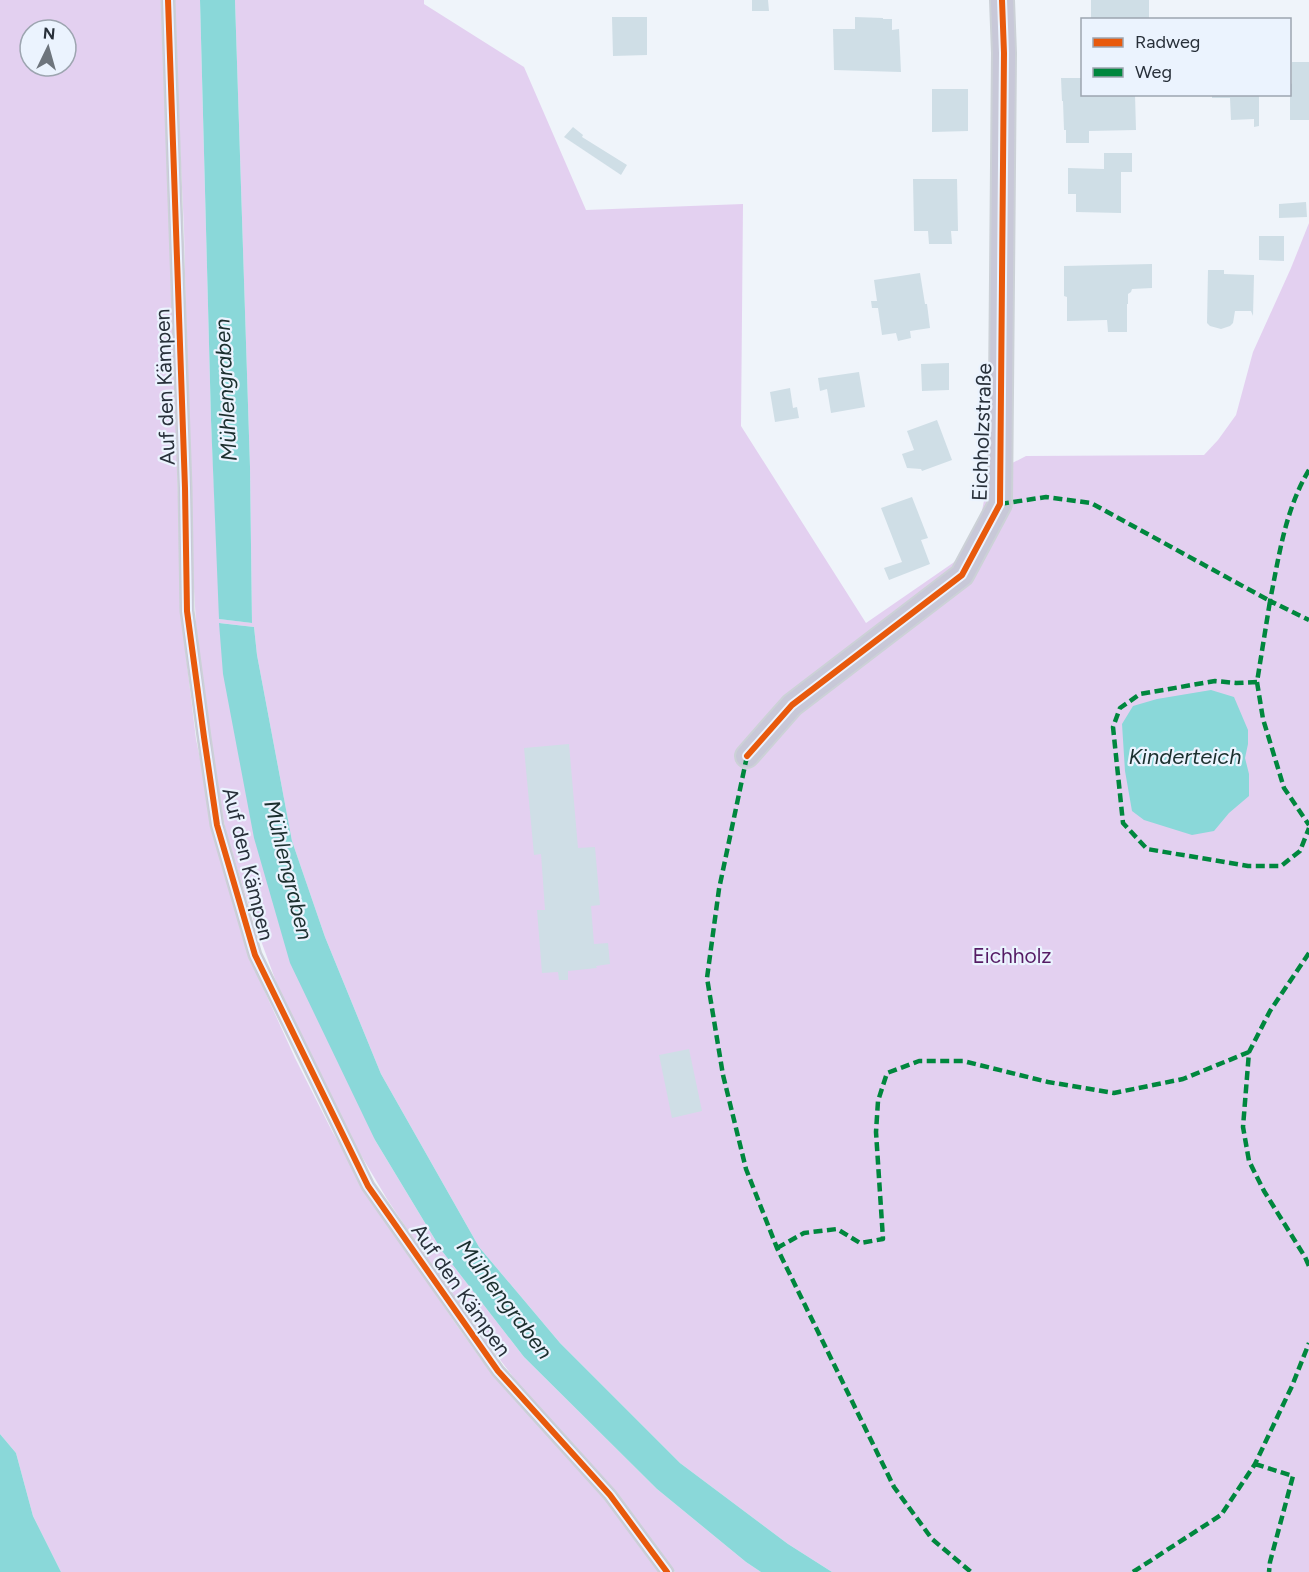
<svg xmlns="http://www.w3.org/2000/svg" width="1309" height="1572" viewBox="0 0 1309 1572" font-family="Figtree,sans-serif">
  <style>
    .green { fill: #e3d0f0; fill-rule: evenodd }
    .water { fill: #8ad8d9 }
    .building { fill: #cfdee6 }
    .lines { fill: none; stroke-linecap: round; stroke-linejoin: round }
    .service-casing { stroke: #ccd1d7; stroke-width: 15 }
    .minor-casing { stroke: #ccd1d7; stroke-width: 26 }
    .service { stroke: #c8c8d8; stroke-width: 12 }
    .minor { stroke: #c8c8d8; stroke-width: 22 }
    .quiet { stroke: #00873e; stroke-width: 4.5; stroke-dasharray: 9 4.5; stroke-linecap: butt }
    .cycleway-casing { stroke: #ebf3fe; stroke-width: 10 }
    .cycleway { stroke: #e8590c; stroke-width: 6 }
    .labels { text-anchor: middle; stroke-width: 4.5; stroke-linejoin: round; paint-order: stroke }
    .street-label { font-size: 21px; fill: #28303a; stroke: #ebf3fe }
    .park-label { font-size: 21px; fill: #551c65; stroke: #ebf3fe }
    .water-label { font-size: 22px; font-style: italic; fill: #1b2f2e; stroke: #ebf3fe }
  </style>
  <rect width="100%" height="100%" fill="#eff4fa"/>
  <path class="green" d="M0 0H162L169 142 181 615 196 739 217 842 228 884 249 950 265 992 295 1058 332 1131 370 1197 453 1320 480 1358 520 1406 571 1456 666 1572H61L33 1516 16 1453 0 1434ZM30 30H66V66H30Z
    M173 0H200L211 420 220 619 252 623 250 467 235 0H424V4L524 67 586 210 743 204 741 426 866 623 963 556 981 516 989 475 1026 456 1204 455 1218 440 1236 415 1253 352 1291 268 1309 223V1572H832L788 1544 680 1463 560 1343 479 1247 381 1074 325 937 292 841 257 655 254 627 220 623 375 1140 442 1251 524 1357 657 1489 746 1562 761 1572H675L593 1469 530 1399 455 1301 387 1199 343 1125 282 998 253 919 226 832 213 764 197 642 191 535 184 229Z"/>
  <path class="water" d="M200 0H235L250 467 252 623 219 619 211 420Z
    M219 623 254 627 257 655 292 841 325 937 381 1074 479 1247 560 1343 680 1463 788 1544 832 1572H761L746 1562 657 1489 524 1357 442 1251 375 1140 290 963 254 838 223 674Z
    M1211 690 1234 697 1248 730V744L1245 758 1249 774V796L1229 813 1214 831 1192 835 1144 820 1132 811 1125 771 1122 724 1133 706 1157 699Z
    M0 1434 16 1453 33 1516 61 1572H0Z"/>
  <path class="building" d="M752 0H768L769 11H752Z
    M1091 0H1149V20H1091Z
    M612 17H647V55L613 56Z
    M855 17 883 18V19H892V30L899 29 901 72 834 70 833 29H855Z
    M1292 62H1309V120H1290V83L1292 84Z
    M1061 78H1082V94H1135L1136 130 1089 131V143H1066V130H1064L1063 101H1062Z
    M932 89H968V131L932 132Z
    M1212 94 1259 95V126L1254 127V119L1231 120 1230 98H1212Z
    M573 127 583 135 582 137 627 165 621 175 564 137Z
    M1104 153H1132V172H1121V213L1076 212V194H1068V168L1104 169Z
    M913 179H957L958 231H951L952 244H929L928 231H914Z
    M1306 202 1307 217 1279 218V204Z
    M1259 236H1284V261L1259 260Z
    M1152 264V288L1132 289 1131 292 1128 294V304H1127V332H1108L1107 320 1067 321V297L1064 296V266Z
    M1208 270H1224V274L1254 275 1253 316 1251 311H1235L1233 323 1230 326 1221 329 1210 326 1207 323Z
    M920 273 925 304H927L930 328 910 331 911 338 898 341 896 333 882 335 878 308H872L871 301H877L874 280Z
    M949 363V390L922 391 921 364Z
    M859 372 865 407 831 413 827 389 820 391 818 378Z
    M790 388 793 408 797 407 799 418 775 422 770 392Z
    M937 420 952 460 922 471 921 469 907 468 902 454 914 450 907 431Z
    M912 497 928 538 921 540 930 564 889 580 884 568 902 562 881 508Z
    M569 744 578 848 595 847 600 905 591 906 594 944 608 943 610 964 596 966 597 968 568 971V980H559L558 972 542 973 537 910H545L541 854 534 855 524 748Z
    M689 1049 702 1111 672 1118 659 1055Z"/>
  <g class="lines">
    <g class="service-casing">
      <path id="service" d="M168 0 185 488 187 611 204 737 217 825 255 955 368 1186 498 1371 610 1495 667 1572"/>
    </g>
    <g class="minor-casing">
      <path id="minor" d="M747 756 792 705 962 575 1000 504 1004 53 1002 0"/>
    </g>
    <use href="#service" class="service"/>
    <use href="#minor" class="minor"/>
    <path class="quiet" d="M1309 470C1285 510 1279 556 1270 601L1309 620
      M1000 504 1046 497 1091 503 1270 601 1257 682 1263 719 1284 788 1309 825
      M1257 682 1236 683 1215 681 1140 694 1120 708 1113 727 1123 823 1147 849 1248 866H1281L1300 851 1309 828
      M747 756 719 889 707 978 723 1075 746 1169 777 1248 894 1487 932 1539 971 1572
      M1309 953 1270 1011 1249 1052 1243 1127 1249 1161 1264 1191 1305 1257 1309 1266
      M777 1248 804 1233 837 1229 860 1243 883 1239 876 1132 878 1101 887 1073 919 1061H963L1048 1082 1114 1093 1183 1079 1249 1052
      M1255 1464 1293 1476 1270 1562 1269 1572
      M1133 1572 1221 1515 1255 1464 1292 1386 1309 1343"/>
    <g class="cycleway-casing">
      <path id="cycleway" d="M168 0 185 488 187 611 204 737 217 825 255 955 368 1186 498 1371 610 1495 667 1572
        M747 756 792 705 962 575 1000 504 1004 53 1002 0"/>
    </g>
    <use href="#cycleway" class="cycleway"/>
  </g>
  <g class="labels">
    <g class="street-label">
      <text transform="translate(165 387) rotate(-92)" y="7">Auf den Kämpen</text>
      <text transform="translate(982 432) rotate(-88)" y="7">Eichholzstraße</text>
      <text transform="translate(248 864) rotate(76)" y="7">Auf den Kämpen</text>
      <text transform="translate(461 1290) rotate(55)" y="7">Auf den Kämpen</text>
    </g>
    <g class="park-label">
      <text x="1012" y="963">Eichholz</text>
    </g>
    <g class="water-label">
      <text transform="translate(225 390) rotate(-93)" y="8">Mühlengraben</text>
      <text x="1185" y="764">Kinderteich</text>
      <text transform="translate(289 870) rotate(76)" y="8">Mühlengraben</text>
      <text transform="translate(505 1299) rotate(53)" y="8">Mühlengraben</text>
    </g>
  </g>
  <rect x="1081" y="18" width="210" height="78" fill="#ebf3fe" stroke="#9da5b0" stroke-width="1.5"/>
  <rect x="1093" y="38" width="30" height="9" fill="#e8590c" stroke="#9da5b0" stroke-width="1.5"/>
  <text x="1135" y="48" font-size="18" fill="#28303a">Radweg</text>
  <rect x="1093" y="68" width="30" height="9" fill="#00873e" stroke="#9da5b0" stroke-width="1.5"/>
  <text x="1135" y="78" font-size="18" fill="#28303a">Weg</text>
  <g transform="translate(48 48) rotate(5)"><circle r="28" fill="#ebf3fe" stroke="#9da5b0" stroke-width="1.5"/>
  <path d="M0-4.5L10 22L0 15L-10 22Z" fill="#6e757d"/>
  <text y="-9" font-size="16" font-weight="bold" text-anchor="middle" fill="#28303a">N</text>
  </g>
</svg>
